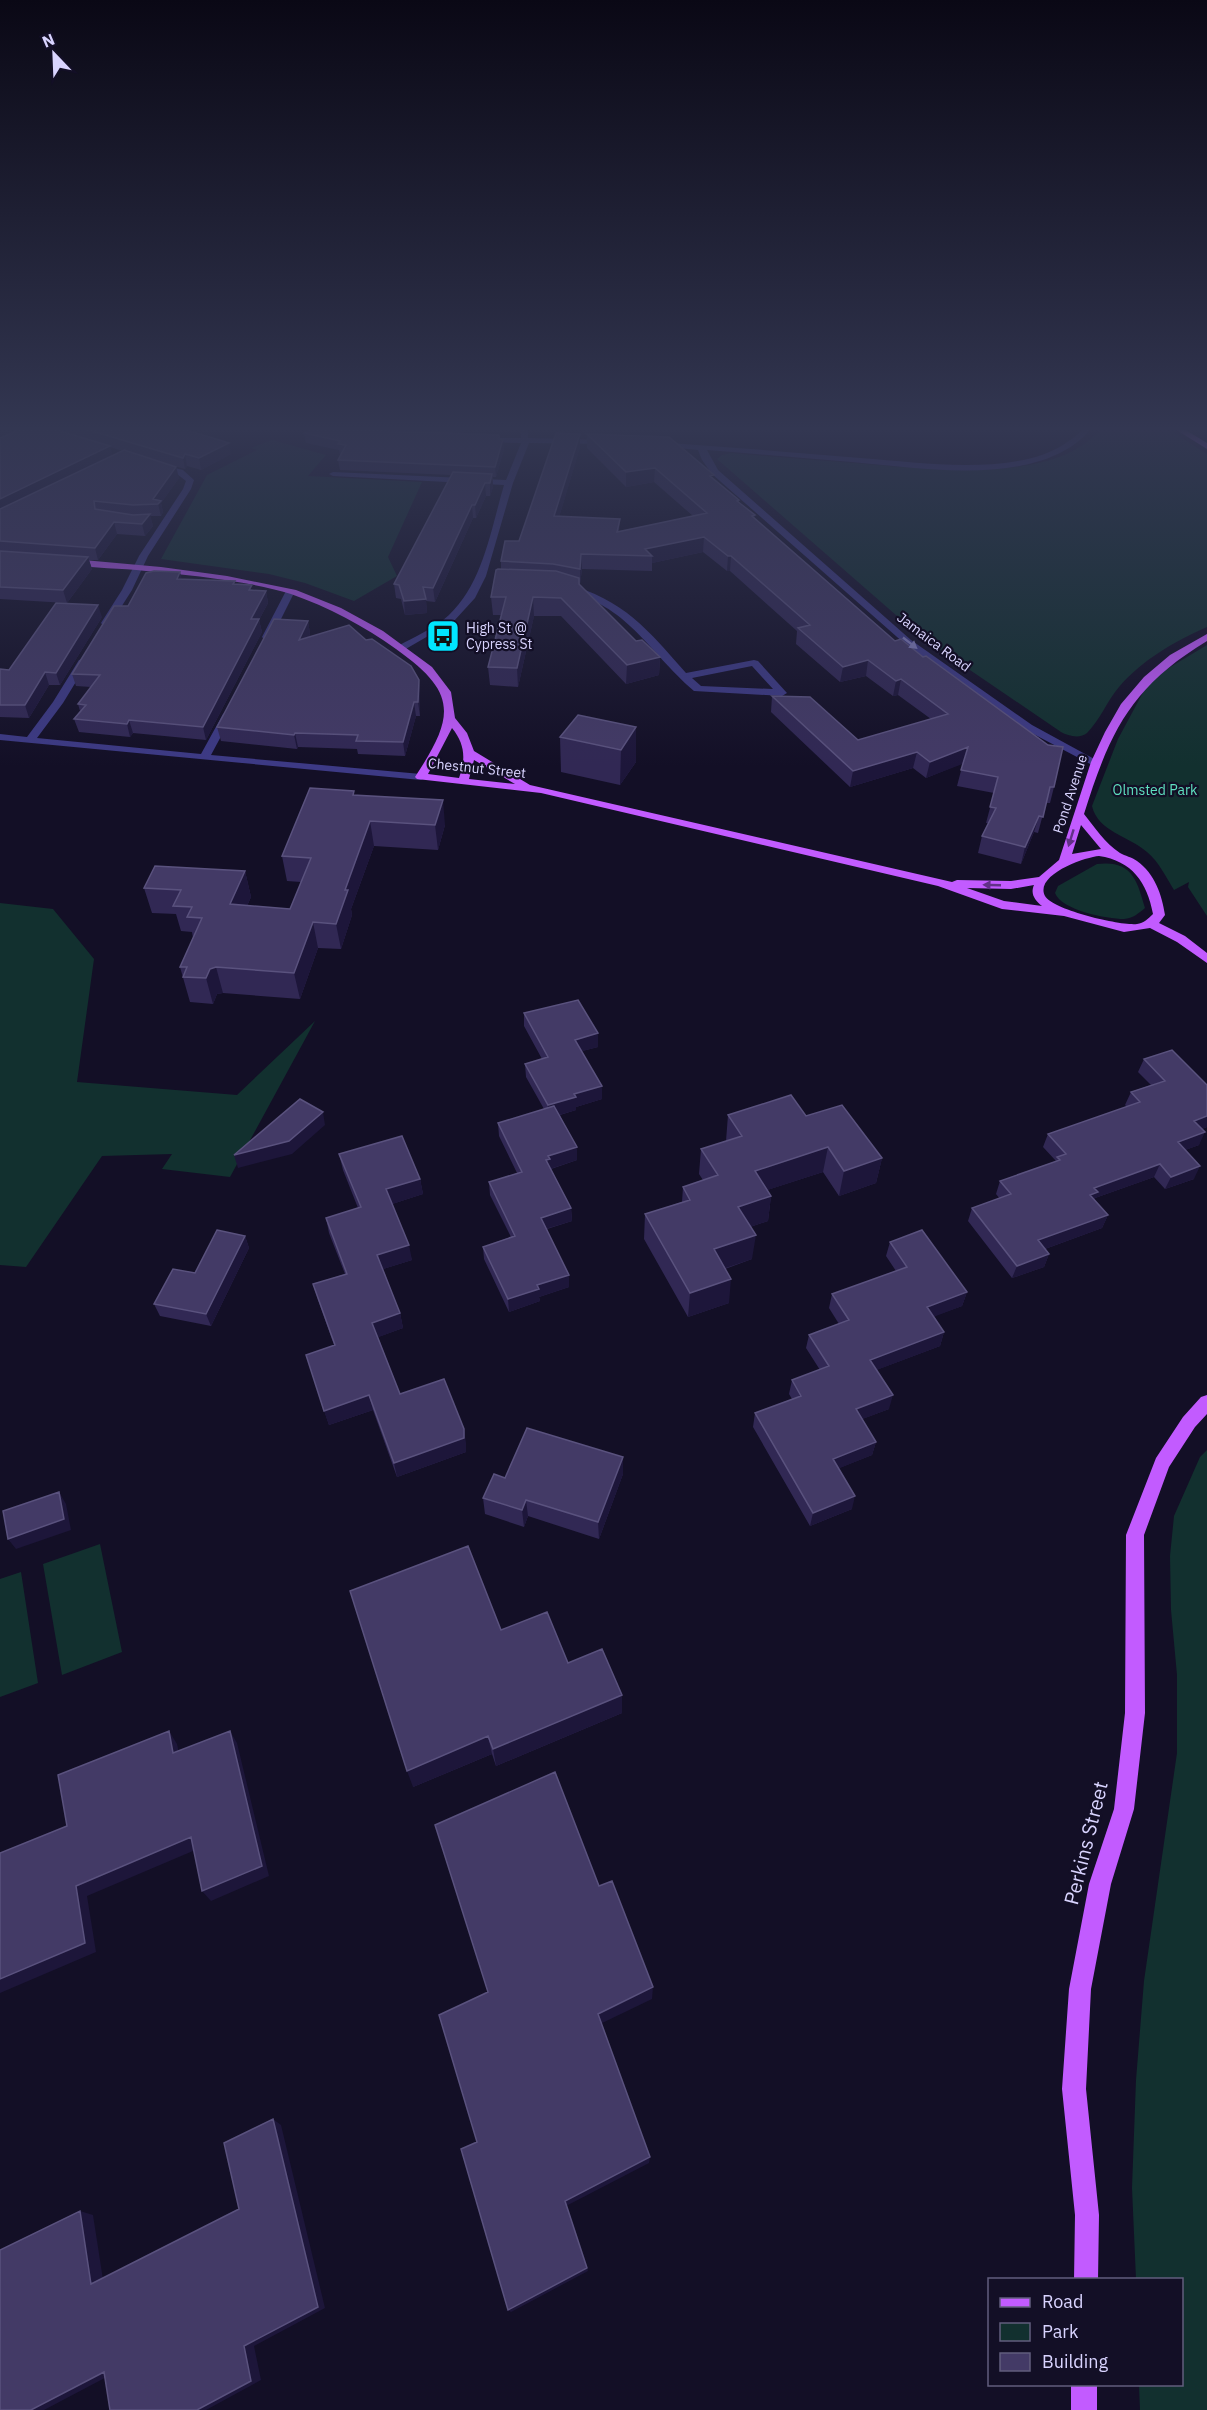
<svg xmlns="http://www.w3.org/2000/svg" width="1207" height="2410" viewBox="0 0 1207 2410" font-family="'IBM Plex Sans',sans-serif">
  <style>
    .green { fill: #12302f }
    .lines { fill: none; stroke-linecap: round; stroke-linejoin: round }
    .minor { fill: #3d3a85; fill-rule: evenodd }
    .major { fill: #c25bff; fill-rule: evenodd }
    .wall { fill: #312854; fill-rule: evenodd }
    .shaded-wall { fill: #1d163a }
    .building { fill: #433a66; stroke: #5a527e; stroke-width: 1.5 }
    .oneway { fill: #837fbc }
    .oneway2 { fill: #623188 }
    .labels { text-anchor: middle; stroke-width: 4.5; stroke-linejoin: round; paint-order: stroke }
    .far-poi-label { font-size: 14px; fill: #d9d4ff; stroke: #130f26; text-anchor: start }
    .far-street-label { font-size: 14px; fill: #d9d4ff; stroke: #130f26 }
    .far-park-label { font-size: 14px; fill: #5fe0c0; stroke: #130f26 }
    .near-street-label { font-size: 20px; fill: #d9d4ff; stroke: #130f26 }
  </style>
  <rect width="100%" height="100%" fill="#130f26"/>
  <path class="green" d="M1100 429H1168L1207 454V627C1175 641 1142 660 1119 687 1107 701 1100 720 1087 733 1080 739 1068 736 1061 732L920 636 717 459 722 455 731 453C772 457 813 460 854 463 919 468 1055 487 1100 429Z
    M272 440 326 455 308 476 422 482 388 557 397 576 354 601 305 583 269 574 161 559 207 475 257 450 251 448Z
    M1207 645V916L1188 887 1189 882 1174 890C1166 877 1159 862 1147 852 1129 836 1098 832 1092 806L1118 739 1147 685 1167 669Z
    M1097 864C1132 860 1137 880 1145 908 1138 914 1133 918 1124 919 1107 919 1061 910 1055 893L1058 886Z
    M0 903 53 909 94 959 77 1082 237 1095 315 1021 230 1177 162 1169 172 1154 102 1156 26 1267 0 1265Z
    M1207 1450V2410H1140L1139 2385 1182 2384V2280L1136 2279 1132 2188 1136 2080 1144 1981 1177 1753V1675L1171 1610 1170 1556 1174 1516 1200 1457Z
    M100 1544 122 1652 62 1675 43 1564Z
    M21 1572 38 1683 0 1697V1579Z"/>
  <g class="lines">
    <path class="minor" d="M520 429H528V438L606 440 610 442 606 444 529 443 513 483 486 576 475 598 454 621 404 650H398V646C414 637 435 628 449 615 483 583 491 529 504 485L333 476 329 474 333 472 506 480 521 443 483 442 479 440 483 438H521Z
      M1083 429H1091C1040 489 922 468 852 462 803 458 755 454 707 450L718 470 911 640 1032 725 1098 761V765L1094 766 1024 729 905 644 712 474 702 460 698 450 657 446 653 444 657 442C724 447 792 452 860 458 916 462 972 471 1028 459 1049 454 1067 445 1083 429Z
      M159 464 183 470 194 480 191 489 148 556 132 590 111 623 103 625 101 623 122 590 139 556 183 489 186 481 177 474 156 468 155 466Z
      M565 584C624 599 648 630 686 673L754 660 758 661 787 693 782 696 694 691C646 649 630 607 562 589L560 587ZM752 666 773 689 701 686 692 678Z
      M287 589 295 591 272 637 264 639 262 637Z
      M83 659 88 662 63 703 37 738 201 754 223 714 228 711 233 714 211 755 421 774 427 777 421 780 0 740V734L27 737 53 702 79 660Z"/>
    <path class="major" d="M1175 429H1184L1207 443V449Z
      M72 559 161 567 227 576 296 590 341 608 383 631 432 667 451 692 455 718 467 733 474 751 530 785 952 882 957 880 1011 881 1039 877 1059 860 1091 762 1105 732 1121 704 1144 677 1170 655 1207 634V641C1131 687 1110 731 1084 814 1095 828 1105 843 1120 853 1125 856 1132 857 1137 861 1155 874 1162 895 1165 915L1159 923 1185 936 1207 953V963L1177 942 1150 928 1124 932 1064 916 1002 909 938 886 541 793 417 779 415 777C455 716 458 693 396 649 364 626 328 607 291 594 249 581 190 575 146 571 121 568 94 569 69 564L67 562ZM452 728C465 744 466 759 459 778L428 774ZM474 760 515 784 469 779ZM1081 825 1101 849 1072 854ZM1099 856C1132 861 1147 882 1153 914 1148 919 1144 923 1137 924 1121 926 1053 910 1045 896 1034 875 1085 857 1099 856ZM1034 885C1030 894 1035 900 1042 906L1004 901 967 888 1011 889Z
      M1207 1395V1414L1195 1427 1169 1467 1144 1535 1145 1713 1134 1809 1111 1884 1091 1989 1086 2089 1099 2215 1098 2280H1074L1075 2215 1062 2089 1069 1989 1089 1884 1114 1809 1125 1713 1126 1535 1156 1458 1183 1417 1201 1397Z
      M1071 2384H1097V2410H1071Z"/>
  </g>
  <path class="wall" d="M0 429H183L231 454 201 470 187 466 185 469 157 461 176 467 179 478 161 503 163 512 161 516H150L153 526 145 536 117 534 98 560H89L92 569 67 603 0 599ZM110 447 123 451 112 456Z
    M311 429H464V433L499 435 500 439H503L504 449 496 477H493V487L490 496H486L476 518H473L435 602 426 601 427 613 405 615 401 599 396 598 394 584 452 475 340 470 338 460 341 455H340L339 450 306 443 304 433Z
    M580 434V447L559 517 620 519 619 531 693 516 654 482 626 487 587 448V434L714 480 739 500V502L755 515 754 518 1054 787 1050 803H1046L1038 833 1034 832 1021 864 978 853 982 836 988 823H986L994 793 957 786 963 763 926 778 913 768 850 787 771 712 772 696 858 740 931 719 898 695 893 696 866 676 840 682 796 644 797 631 730 571H727L703 552 652 563V571L582 569 580 584H579L636 641 660 657 659 675 626 684 561 616H534L518 687 490 685 488 667 501 615H493L491 597 501 569V561L519 541Z
    M182 579 235 584 253 590 266 591 268 603 259 620 262 632 206 740 133 733 130 737 79 732 74 719 80 711 78 704 91 687 76 686 72 674 128 606Z
    M102 617 60 685H49L29 718 0 717V669L9 670Z
    M308 621 310 634 309 637 366 640 419 680 420 693V716H416L405 756 358 754 357 749 298 747 297 749 221 741 217 727Z
    M636 727V762L620 785 561 772 560 737Z
    M355 795 445 825 438 850 374 846 351 909 352 915 341 949 318 948 300 999 223 993 217 994 213 1004 190 1002 180 967 193 938 192 932 181 931 176 914 152 913 144 888 245 871 251 897 247 906 290 909 301 882 287 881 282 856Z
    M524 1013 598 1033V1047L582 1051 602 1099 576 1107V1110L560 1115 577 1160 551 1169 571 1208 572 1221 547 1229 569 1287 539 1297 540 1301 509 1312 484 1259 483 1247 511 1237 490 1195 489 1182 517 1173 499 1136 498 1123 544 1109 526 1077 525 1064 542 1059 524 1026Z
    M1144 1059 1207 1085V1127L1202 1129 1199 1145 1185 1150 1194 1179 1165 1189 1154 1177 1095 1198V1200L1108 1215 1102 1228 1045 1249 1049 1254 1044 1267 1012 1278 968 1221 972 1208 1000 1199 996 1194 1000 1181 1056 1161 1043 1147 1048 1134 1127 1107 1125 1105 1131 1092 1151 1085 1138 1072Z
    M728 1115 806 1116 882 1158 876 1183 839 1196 823 1172 767 1190 771 1196 768 1221 750 1227 752 1259 725 1269 729 1303 688 1317 644 1239 645 1214 682 1202 683 1187 703 1180 699 1174 701 1149 726 1141Z
    M339 1154 420 1179 423 1194 392 1204 412 1260 383 1269 400 1313 403 1328 378 1337 400 1394 466 1443V1452L397 1477 373 1410 329 1425 306 1355 334 1345 318 1300 313 1284 345 1274 329 1233 326 1218 358 1208 343 1170Z
    M245 1236 249 1248 211 1326 160 1316 154 1304Z
    M890 1242 967 1292 962 1306 934 1316 944 1332 940 1346 876 1370 889 1409 862 1419 876 1442 872 1455 839 1468 852 1509 810 1526 753 1427 755 1413 792 1399 789 1394 792 1380 820 1370 806 1348 809 1335 839 1324 829 1308 832 1294 896 1271 886 1256Z
    M623 1457V1474L599 1539 528 1516 524 1527 485 1514 483 1498 505 1478Z
    M501 1630 568 1663 622 1713 496 1766 492 1754 413 1787Z"/>
  <path class="shaded-wall" d="M0 429H25L0 441Z
    M580 434V447L555 531 554 516Z
    M503 439 504 449 496 477 495 467Z
    M229 443 231 454 201 470 199 458Z
    M110 446 113 457 0 512V499Z
    M185 454 187 466 185 469 183 458Z
    M176 467 179 478 161 503 163 512 161 516 158 504 153 499Z
    M655 468 654 482 626 487V472Z
    M492 474 493 487 490 496V483Z
    M485 483 486 496 476 518 475 505Z
    M472 505 473 518 435 602 433 588Z
    M150 514 153 526 145 536 142 524Z
    M114 522 117 534 98 560 95 548Z
    M704 537 703 552 652 563V556L645 549Z
    M581 554 582 569 580 584V569Z
    M728 556H731L730 571H727Z
    M88 557 92 569 67 603 63 590Z
    M180 572 183 584 177 579Z
    M266 591 268 603 259 620 262 632 206 740 203 727 251 619Z
    M533 597 534 616 518 687 517 668Z
    M426 599 427 613 405 615 404 601Z
    M98 605 102 617 60 685 56 673Z
    M308 621 310 634 301 653 299 640Z
    M660 657 659 675 626 684 627 665Z
    M868 660 866 676 840 682 843 667Z
    M45 672 49 685 29 718 25 705Z
    M901 679 898 695 893 696 896 681Z
    M419 680 420 693V716L418 702Z
    M414 702 416 716 405 756 403 742Z
    M129 720 133 733 130 737 127 724Z
    M636 727V762L620 785 621 750Z
    M295 733 298 747 297 749 294 735Z
    M968 747 965 763 926 778 930 762Z
    M917 752 913 768 850 787 853 771Z
    M443 800 445 825 438 850 435 825Z
    M1039 816 1034 832 1021 864 1025 847Z
    M370 821 374 846 351 909 352 915 341 949 336 924 345 890Z
    M245 871 251 897 236 930 230 904Z
    M313 922 318 948 300 999 294 973Z
    M216 967 223 993 217 994 213 1004 206 978 210 969Z
    M598 1033V1047L575 1053V1040Z
    M602 1086V1099L576 1107V1110L549 1118 548 1105 574 1094Z
    M323 1112 325 1125 292 1154 238 1168 234 1155Z
    M1207 1116V1127L1188 1134 1194 1121Z
    M1205 1132 1199 1145 1172 1155 1178 1142Z
    M577 1147V1160L550 1169 546 1160 548 1156Z
    M828 1147 823 1172 752 1195 755 1171Z
    M882 1158 876 1183 839 1196 844 1171Z
    M1160 1164 1154 1177 1095 1198 1093 1205 1085 1208 1094 1188Z
    M1200 1166 1194 1179 1165 1189 1171 1177Z
    M420 1179 423 1194 389 1205 386 1189Z
    M771 1196 768 1221 735 1232 738 1207Z
    M571 1208 572 1221 542 1230 541 1218Z
    M1108 1215 1102 1228 1034 1253 1038 1240Z
    M756 1235 752 1259 711 1273 714 1249Z
    M245 1236 249 1248 211 1326 206 1314Z
    M409 1245 412 1260 380 1270 377 1255Z
    M1049 1254 1044 1267 1012 1278 1017 1266Z
    M569 1275V1287L539 1297 540 1301 509 1312 508 1299 537 1285Z
    M731 1279 729 1303 688 1317 690 1293Z
    M967 1292 962 1306 923 1321 927 1307Z
    M400 1313 403 1328 376 1338 372 1323Z
    M944 1332 940 1346 866 1374 870 1360Z
    M369 1395 373 1410 329 1425 324 1411Z
    M893 1395 889 1409 852 1423 856 1409Z
    M464 1429 466 1443V1452L397 1477 394 1463Z
    M876 1442 872 1455 830 1472 833 1459Z
    M623 1457V1474L599 1539 598 1522Z
    M59 1492 66 1504 71 1530 16 1549 8 1539Z
    M855 1496 852 1509 810 1526 813 1513Z
    M526 1500 528 1516 524 1527 522 1510Z
    M622 1695V1713L496 1766 493 1749Z
    M169 1731 177 1744 182 1766 173 1753Z
    M230 1731 237 1743 269 1876 211 1901 202 1891Z
    M488 1736 492 1754 413 1787 407 1771Z
    M191 1837 200 1848 87 1896 96 1952 0 1993V1979L76 1886Z
    M653 1987 652 1999 598 2025V2014Z
    M273 2119 281 2125 325 2308 254 2346 261 2380 206 2410H197Z
    M650 2157 649 2163 566 2206 565 2201Z
    M80 2211 93 2215 104 2286 91 2284Z
    M587 2268 588 2271 511 2312 508 2310Z
    M118 2371 44 2410H31L104 2372Z"/>
  <path class="building" d="M21 429H53L110 446 0 499V438Z
    M85 429H183L229 443 199 458 185 454 183 458Z
    M311 429H345L347 430 499 435V439H503L495 467 338 460 346 445 338 444 340 441 304 433Z
    M556 433 580 434 554 516 620 519 617 532 707 513 655 468 626 472 587 434 669 437 714 475 710 476 739 500 737 501 755 515 752 516 895 641 901 639 923 657 926 656 1048 745 1063 747 1054 787H1050L1043 817 1039 816 1025 847 982 836 996 808 990 807 998 777 961 770 968 747 930 762 917 752 853 771 772 696 810 697 858 740 948 714 901 679 896 681 868 660 843 667 798 628 810 625 731 556H728L704 537 645 549 652 556 581 554 580 569 553 564 501 561 505 541H519Z
    M124 450 176 467 153 499 161 501 158 504 133 505 94 501 95 509 133 515 150 514 142 524 114 522 95 548 0 541V509Z
    M453 472 492 474 490 483H485L475 505H472L433 588 423 587 426 599 404 601 399 585 394 584Z
    M0 551 88 557 63 590 0 587Z
    M498 569 556 571 579 578V584L636 641 642 640 660 657 627 665 561 598 533 597 517 668 488 667 506 597H491L496 570Z
    M154 571 180 572 177 579 235 581 233 584 252 585 249 590 266 591 251 619H259L203 727 129 720 127 724 74 719 86 705 78 704 100 675 72 674 114 606H128L146 573Z
    M56 603 98 605 56 673 45 672 25 705H0V669L9 670Z
    M274 619 308 621 299 640 349 625 366 640 372 639 411 666 419 680 418 702H414L403 742 356 741 358 735 295 733 294 735 217 727Z
    M578 715 636 727 621 750 560 737Z
    M310 788 354 791 353 795 443 800 435 825 370 821 345 890H348L336 924 313 922 294 973 216 967 210 969 206 978 183 977 187 967H180L202 918 187 917 192 907 173 906 181 890 144 888 155 866 245 871 230 904 290 909 311 858 282 856Z
    M578 1000 598 1033 575 1040 602 1086 574 1094 576 1097 548 1105 525 1064 548 1057 524 1013Z
    M1172 1050 1207 1085V1116L1194 1121 1205 1132 1178 1142 1200 1166 1171 1177 1160 1164 1094 1188 1098 1192 1090 1195 1108 1215 1038 1240 1049 1254 1017 1266 972 1208 1011 1194 1000 1181 1060 1160 1057 1157 1066 1154 1048 1134 1140 1102 1131 1092 1165 1081 1144 1059Z
    M791 1095 806 1116 842 1105 882 1158 844 1171 828 1147 755 1171 771 1196 738 1207 756 1235 714 1249 731 1279 690 1293 645 1214 690 1200 683 1187 718 1175 701 1149 742 1136 728 1115Z
    M300 1099 323 1112 289 1141 234 1155Z
    M554 1106 577 1147 548 1156 550 1159 546 1160 571 1208 541 1218 569 1275 537 1285 539 1289 508 1299 483 1247 515 1236 489 1182 522 1172 498 1123Z
    M402 1136 420 1179 386 1189 409 1245 377 1255 400 1313 372 1323 400 1394 444 1379 464 1429V1438L394 1463 369 1395 324 1411 306 1355 335 1345 313 1284 347 1274 326 1218 361 1207 339 1154Z
    M217 1230 245 1236 206 1314 154 1304 173 1269 195 1273Z
    M922 1230 967 1292 927 1307 944 1332 870 1360 893 1395 856 1409 876 1442 833 1459 855 1496 813 1513 755 1413 801 1396 792 1380 829 1366 809 1335 849 1320 832 1294 907 1267 890 1242Z
    M527 1428 623 1457 598 1522 526 1500 522 1510 483 1498 494 1474 505 1478Z
    M59 1492 64 1519 8 1539 3 1511Z
    M468 1546 501 1630 547 1612 568 1663 602 1649 622 1695 493 1749 488 1736 407 1771 350 1591Z
    M169 1731 173 1753 230 1731 262 1866 202 1891 191 1837 76 1886 85 1943 0 1979V1853L67 1826 58 1775Z
    M555 1772 599 1886 612 1881 653 1987 598 2014 650 2157 565 2201 587 2268 508 2310 461 2149 477 2142 439 2015 488 1992 435 1825Z
    M273 2119 318 2307 244 2346 251 2381 197 2410H110L104 2372 31 2410H0V2250L80 2211 91 2284 239 2209 224 2143Z"/>
  <defs><path id="oneway-solid" d="M-6-.8H1V-3.2L6.5 0L1 3.2V.8H-6Z" transform="scale(1.5)"/></defs>
  <use class="oneway" href="#oneway-solid" transform="translate(910 643) rotate(38)"/>
  <g class="oneway2">
    <use href="#oneway-solid" transform="translate(1071 838) rotate(107)"/>
    <use href="#oneway-solid" transform="translate(992 885) rotate(-178)"/>
  </g>
  <linearGradient id="sky" x2="0" y2="1"><stop stop-color="#0a0815"/><stop offset="0.56" stop-color="#333752"/><stop offset="1" stop-color="#333752" stop-opacity="0"/></linearGradient>
  <rect width="1207" height="766" fill="url(#sky)"/>
  <defs>
    <g id="bus-square" transform="scale(1.725)"><rect x="-9" y="-9" width="18" height="18" rx="4" fill="#00e5ff" stroke="#130f26"/><path d="M-5-6H5V4H4V6H2V4H-2V6H-4V4H-5ZM-3.5-4V0h7V-4ZM-3.5 1.2v1.5H-2V1.2ZM2 1.2v1.5H3.5V1.2Z" fill="#111"/></g>
  </defs>
  <g fill-rule="evenodd">
    <use href="#bus-square" x="443" y="636"/>
  </g>
  <g class="labels">
    <g class="far-poi-label">
      <text x="466" y="633">High St @<tspan x="466" dy="16">Cypress St</tspan></text>
    </g>
    <g class="far-street-label">
      <text transform="translate(934 642) rotate(37)" y="5">Jamaica Road</text>
      <text transform="translate(477 768) rotate(6)" y="5">Chestnut Street</text>
      <text transform="translate(1070 794) rotate(-72)" y="5">Pond Avenue</text>
    </g>
    <g class="far-park-label">
      <text x="1155" y="795">Olmsted Park</text>
    </g>
    <g class="near-street-label">
      <text transform="translate(1086 1843) rotate(-76)" y="7">Perkins Street</text>
    </g>
  </g>
  <rect x="988" y="2278" width="195" height="108" fill="#130f26" stroke="#625e7d" stroke-width="1.5"/>
  <rect x="1000" y="2298" width="30" height="9" fill="#c25bff" stroke="#625e7d" stroke-width="1.5"/>
  <text x="1042" y="2308" font-size="18" fill="#d9d4ff">Road</text>
  <rect x="1000" y="2323" width="30" height="18" fill="#12302f" stroke="#625e7d" stroke-width="1.5"/>
  <text x="1042" y="2338" font-size="18" fill="#d9d4ff">Park</text>
  <rect x="1000" y="2353" width="30" height="18" fill="#433a66" stroke="#625e7d" stroke-width="1.5"/>
  <text x="1042" y="2368" font-size="18" fill="#d9d4ff">Building</text>
  <g transform="translate(54 54) rotate(337)" stroke="#130f26" stroke-width="4.5" paint-order="stroke">
  <path d="M0-4.5L10 22L0 15L-10 22Z" fill="#d9d4ff"/>
  <text y="-9" font-size="16" font-weight="bold" text-anchor="middle" fill="#d9d4ff">N</text>
  </g>
</svg>
